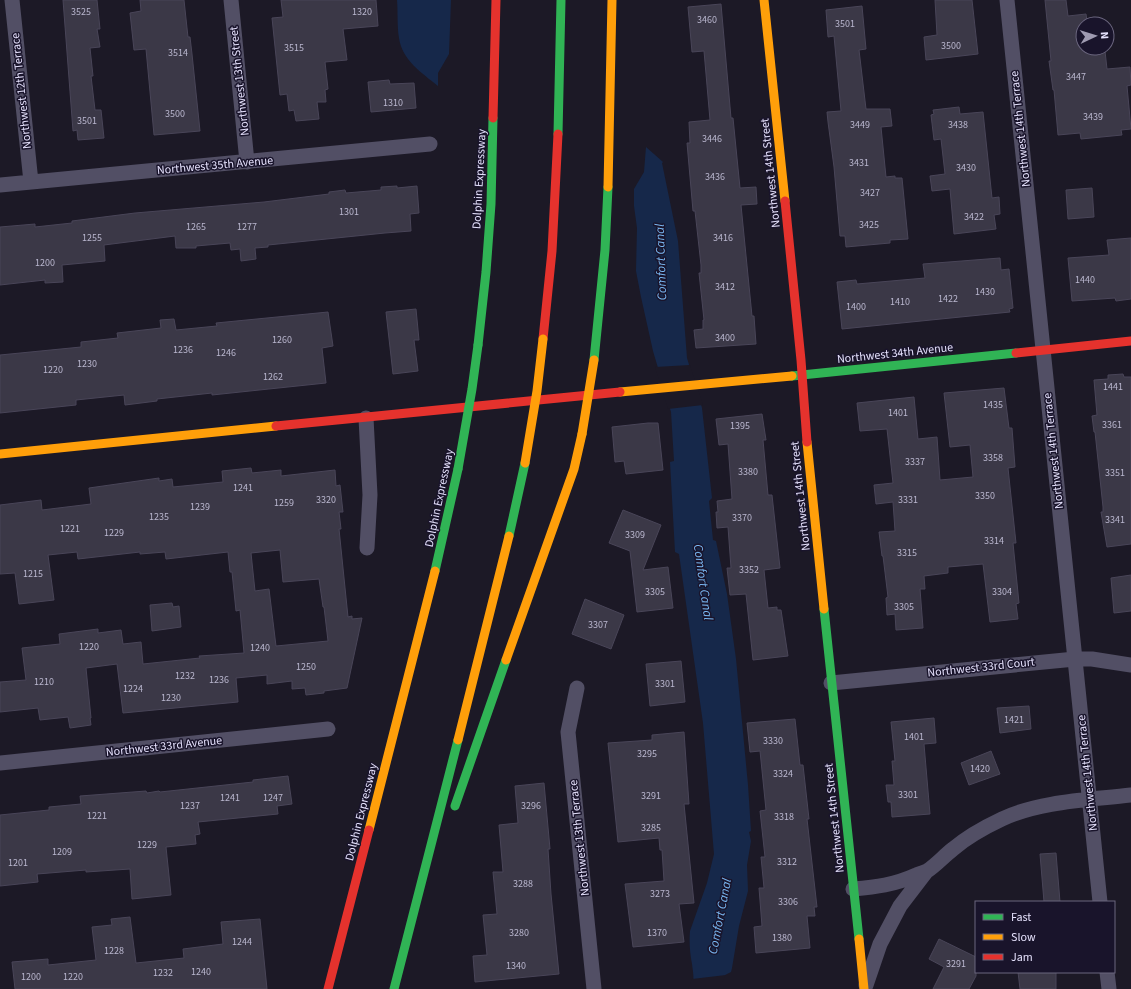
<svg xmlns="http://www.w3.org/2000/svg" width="1131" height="989" viewBox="0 0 1131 989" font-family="'Source Sans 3',sans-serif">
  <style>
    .water { fill: #16284a }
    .pier { fill: #1c1926 }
    .building { fill: #3b3847; stroke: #494558; fill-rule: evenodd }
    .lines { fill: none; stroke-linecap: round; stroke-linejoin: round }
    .street { stroke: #524f65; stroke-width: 15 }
    .fast { stroke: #30b455; stroke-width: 9 }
    .slow { stroke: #ff9f0a; stroke-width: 9 }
    .jam { stroke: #e5322d; stroke-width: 9 }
    .fast-bridge { stroke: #30b455; stroke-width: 9 }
    .slow-bridge { stroke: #ff9f0a; stroke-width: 9 }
    .labels { text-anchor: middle; stroke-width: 3; stroke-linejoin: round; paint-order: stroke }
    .number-label { font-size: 10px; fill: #bab7cf }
    .street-label { font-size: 12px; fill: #e5e1fc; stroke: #19142b }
    .water-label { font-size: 13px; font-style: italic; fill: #79b7f2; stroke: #19142b }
  </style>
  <rect width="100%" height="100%" fill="#1c1926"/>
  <path class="water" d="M397 0H451L449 54 438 73V86C422 73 402 60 399 38 397 26 398 12 397 0Z
    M646 147 663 162 662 163 678 241 687 358 702 408 712 498 709 501 713 540 716 541 727 594 736 659 748 785 751 831 749 832 751 841 747 865 748 891 739 926 732 968 731 972 725 975 716 989 693 984C694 976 693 972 692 964 690 954 689 942 690 931L707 883 714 854 703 723 679 554 675 552 670 462 674 461 671 412 653 351 641 297 636 271 637 228 634 206V189L644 172Z"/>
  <path class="pier" d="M690 365 703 405 668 409 655 367Z
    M726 975 718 989H688L692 979Z"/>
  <path class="building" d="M63 0H97L100 29H97L100 47 90 48 93 76H91L95 110H101L104 138 78 140 77 130 73 131Z
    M140 0H184L187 28 188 37H190L192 54 200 131 154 135 146 49 134 50 130 13 141 11Z
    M281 0H376L378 26 343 29 347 60 325 62 328 89 325 90 326 102H317L319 119 296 121 294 110 289 111 287 94 280 95 272 18 283 17Z
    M935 0H972L978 54 926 60 924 37 937 35Z
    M1045 0H1066L1068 16 1086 14 1087 21 1089 20V24H1083V48H1092V52L1105 51 1107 69 1130 67 1131 85 1127 86 1131 129 1121 130 1122 135 1081 139 1080 133 1058 135 1054 90H1053L1049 61H1051Z
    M721 4 731 118H733L740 188 756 187 757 204 741 205 752 316H754L756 344 696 348 694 330 703 329V320H704L699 273H701V265L695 211H693L687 143H690L689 122 710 120 704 51 692 52 688 7Z
    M862 6 866 49 859 50 866 109H890L892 126 881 127 886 177 895 176V178H902L908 239 890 240V243L846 247 845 236H840L834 167 828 122 827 112 841 111 834 36 828 37 826 10Z
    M389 80 390 84 414 83 416 108 371 112 368 82Z
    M959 107 960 114 983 112 992 198 999 197 1000 214 994 215 996 229 954 234 950 189 932 191 930 176 945 174 941 139 934 140 931 115 934 114 933 110Z
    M397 186V188L417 186 419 213 410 214 411 231 385 233 268 245V247L255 248 256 259 241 261 240 249 231 250 230 243 196 246V248H176L175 236 104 245 105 261 62 265 63 282 45 283V280L0 285V227L35 224V227L72 223V221L135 213 264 202 329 194V192L345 190 346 193 381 190V187Z
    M1092 188 1094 217 1068 219 1066 190Z
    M1131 238V299L1116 301 1115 298 1072 301 1068 258 1109 255 1107 240Z
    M1000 258 1001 270 1009 269 1013 308 1009 309 1010 312 842 329 837 282 856 280 857 284 925 278 923 264Z
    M416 309 419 340H414L418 371 393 374 386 312Z
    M328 312 333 346 322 348 326 383 212 395V393L157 399V401L125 405 124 395 76 400V405L0 413V355L81 347V342L118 338 117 333 161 328 160 320 174 319 176 330 217 326 216 323Z
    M1123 374 1124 377H1131V544L1107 547 1101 512H1103V507L1095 432H1094L1092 416 1097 415 1094 380 1108 379V375Z
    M1004 388 1009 428H1012L1015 467 1008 468 1016 543H1013L1019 603 1016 604 1018 619 990 622 983 564 948 567V573L924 576 925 589H920L923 628 896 630 895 614 887 615 886 598 888 597 883 556H882L879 532 895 531 893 502 876 504 874 485 893 483 887 429 860 431 857 403 914 397 918 439 937 437 940 480 973 477 970 445 950 447 944 393Z
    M762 414 766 440H763L768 495H772L780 568 764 570 768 608 777 607V610H781L788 656 753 660 746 594 730 595 727 568H731L728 527 717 528 716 512H718L717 501 732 499 728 444 719 445 716 419Z
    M648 423H658L663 470 626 474 624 461 615 462 612 427Z
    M251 468 252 473 281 470V476L335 470 336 486 340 485 343 512H339L341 529H339L348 617 352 616V619L362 618 347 688 324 691V693L306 695 305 688 292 689V681L267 684V675L236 678 238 702 123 713 117 664 86 668 91 718H90L91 725 70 728 68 717 40 720 38 708 0 712V682L26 680 22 648 60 644 59 634 98 629V633L121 630 123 644 141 642 143 664 200 658 199 656 244 653 240 610 236 611 232 572H230L228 552 166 559 165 552 140 554V552L78 559 77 552 48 555 54 600 19 604 15 573 0 574V505L41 500 42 510 91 504 89 488 159 478V481L172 479 173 487 223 482 222 471ZM280 550 283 582 319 579 323 607H324L328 641 276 646 269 589 255 591 251 553Z
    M623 510 661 525 643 570 668 567 673 608 637 612 630 551 609 543Z
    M1131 575V611L1114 613 1111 578Z
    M585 599 624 615 611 649 572 634Z
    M172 603 173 607 179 606 181 627 152 631 150 605Z
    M681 661 685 702 650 706 646 664Z
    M1029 706 1031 729 1000 733 997 708Z
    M934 718 936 743 924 744 930 814 892 817 891 802H888L886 785H894L892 761H895L891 722Z
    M795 719 800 765H803L809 819H807L817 907H814L815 916H807L810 948 756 953 754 927 762 926 759 888H764L761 857H765L760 811 766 810 760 751 750 752 747 723Z
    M684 732 689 804H684L694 903 679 904 684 942 633 947 625 884 664 881 662 850H660L659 838 618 842 608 743 652 740V735Z
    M991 751 1000 774 969 785 961 763Z
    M288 776 292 804 277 806 278 814 198 822 200 834 195 835 196 844 166 847 171 895 132 899 130 869 86 872V870L37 874 38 882 0 886V815L49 810V807L81 804 80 796 146 791 147 793 159 791 160 792 253 782V780Z
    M544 783 550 849H548L551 894 559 974 475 982 473 956 487 955 483 915 497 914 493 872H503L499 825 518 823 515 786Z
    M1056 853 1060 902H1044L1040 854Z
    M130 917 136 963 184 958 183 949 223 944 221 922 260 919 267 989H15L12 962 48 959V965L96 960 92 927 112 925 111 919Z
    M939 939 976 957V976L969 989H933L944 967 929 959Z
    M1018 972H1056V989H1020Z"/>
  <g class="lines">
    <path class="street" d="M12 0 31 182
      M231 0 247 162
      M1007 0 1100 902
      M0 185 430 144
      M366 418 370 495 367 548
      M831 683 1075 659H1092L1131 665
      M577 688 568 732 594 989
      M0 763 328 729
      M853 889C876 887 894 885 916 875 919 874 923 873 927 871 936 865 944 856 953 849 967 837 985 827 1002 819 1040 801 1090 800 1131 795
      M1107 972 1109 989
      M866 985 880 944 900 906 926 872"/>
    <path class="fast" d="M558 134 561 0
      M478 345 486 272 491 204 493 118
      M594 360 605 250 608 187
      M792 376 1016 353
      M509 536 525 463
      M435 571 458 469
      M824 609 859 939
      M455 806 506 660
      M394 989 458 740"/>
    <path class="slow" d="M764 0 785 201
      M608 187 612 0
      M620 392 792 376
      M807 442 824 609
      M0 454 276 426
      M506 660 574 469 582 434
      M458 740 509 536
      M369 830 435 571
      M859 939 864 989"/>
    <path class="jam" d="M493 118 496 0
      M785 201 801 360 807 442
      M543 339 552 251 558 134
      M1016 353 1131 341
      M276 426 620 392
      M328 989 369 830"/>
    <path class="fast-bridge" d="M458 469 472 389 478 345"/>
    <path class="slow-bridge" d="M582 434 594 360
      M525 463 537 391 543 339"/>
  </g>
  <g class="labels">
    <g class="number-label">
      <text x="81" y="15">3525</text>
      <text x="362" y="15">1320</text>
      <text x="707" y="23">3460</text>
      <text x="845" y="27">3501</text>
      <text x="951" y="49">3500</text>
      <text x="294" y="51">3515</text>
      <text x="178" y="56">3514</text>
      <text x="1076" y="80">3447</text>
      <text x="393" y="106">1310</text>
      <text x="175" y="117">3500</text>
      <text x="1093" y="120">3439</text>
      <text x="87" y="124">3501</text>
      <text x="860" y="128">3449</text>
      <text x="958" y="128">3438</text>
      <text x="712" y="142">3446</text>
      <text x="859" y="166">3431</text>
      <text x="966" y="171">3430</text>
      <text x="715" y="180">3436</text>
      <text x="870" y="196">3427</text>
      <text x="349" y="215">1301</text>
      <text x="974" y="220">3422</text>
      <text x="869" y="228">3425</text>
      <text x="196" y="230">1265</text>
      <text x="247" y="230">1277</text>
      <text x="92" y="241">1255</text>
      <text x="723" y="241">3416</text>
      <text x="45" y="266">1200</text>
      <text x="1085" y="283">1440</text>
      <text x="725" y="290">3412</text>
      <text x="985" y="295">1430</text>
      <text x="948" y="302">1422</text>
      <text x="900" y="305">1410</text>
      <text x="856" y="310">1400</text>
      <text x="725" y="341">3400</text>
      <text x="282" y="343">1260</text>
      <text x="183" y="353">1236</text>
      <text x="226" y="356">1246</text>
      <text x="87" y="367">1230</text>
      <text x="53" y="373">1220</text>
      <text x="273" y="380">1262</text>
      <text x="1113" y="390">1441</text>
      <text x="993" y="408">1435</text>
      <text x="898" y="416">1401</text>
      <text x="1112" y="428">3361</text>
      <text x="740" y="429">1395</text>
      <text x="993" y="461">3358</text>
      <text x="915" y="465">3337</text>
      <text x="748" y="475">3380</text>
      <text x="1115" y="476">3351</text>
      <text x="243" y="491">1241</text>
      <text x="985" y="499">3350</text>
      <text x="326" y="503">3320</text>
      <text x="908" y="503">3331</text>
      <text x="284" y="506">1259</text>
      <text x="200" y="510">1239</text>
      <text x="159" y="520">1235</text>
      <text x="742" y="521">3370</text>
      <text x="1115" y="523">3341</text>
      <text x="70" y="532">1221</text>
      <text x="114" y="536">1229</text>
      <text x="635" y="538">3309</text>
      <text x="994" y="544">3314</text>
      <text x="907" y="556">3315</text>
      <text x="749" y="573">3352</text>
      <text x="33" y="577">1215</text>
      <text x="655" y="595">3305</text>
      <text x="1002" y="595">3304</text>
      <text x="904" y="610">3305</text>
      <text x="598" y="628">3307</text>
      <text x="89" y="650">1220</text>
      <text x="260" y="651">1240</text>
      <text x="306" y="670">1250</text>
      <text x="185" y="679">1232</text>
      <text x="219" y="683">1236</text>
      <text x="44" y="685">1210</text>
      <text x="665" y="687">3301</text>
      <text x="133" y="692">1224</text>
      <text x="171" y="701">1230</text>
      <text x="1014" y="723">1421</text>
      <text x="914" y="740">1401</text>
      <text x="773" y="744">3330</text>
      <text x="647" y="757">3295</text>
      <text x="980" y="772">1420</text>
      <text x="783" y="777">3324</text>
      <text x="908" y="798">3301</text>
      <text x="651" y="799">3291</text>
      <text x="230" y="801">1241</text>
      <text x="273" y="801">1247</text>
      <text x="190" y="809">1237</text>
      <text x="531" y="809">3296</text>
      <text x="97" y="819">1221</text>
      <text x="784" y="820">3318</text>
      <text x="651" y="831">3285</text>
      <text x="147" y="848">1229</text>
      <text x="62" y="855">1209</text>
      <text x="787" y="865">3312</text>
      <text x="18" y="866">1201</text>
      <text x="523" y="887">3288</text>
      <text x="660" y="897">3273</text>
      <text x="788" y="905">3306</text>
      <text x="519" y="936">3280</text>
      <text x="657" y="936">1370</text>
      <text x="782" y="941">1380</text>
      <text x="242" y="945">1244</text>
      <text x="114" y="954">1228</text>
      <text x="956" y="967">3291</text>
      <text x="516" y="969">1340</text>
      <text x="201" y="975">1240</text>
      <text x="163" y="976">1232</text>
      <text x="31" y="980">1200</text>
      <text x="73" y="980">1220</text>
    </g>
    <g class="street-label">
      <text transform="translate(239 81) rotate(-96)" y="4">Northwest 13th Street</text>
      <text transform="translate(21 91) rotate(-96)" y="4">Northwest 12th Terrace</text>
      <text transform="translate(1020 129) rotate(-96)" y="4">Northwest 14th Terrace</text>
      <text transform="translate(215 165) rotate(-5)" y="4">Northwest 35th Avenue</text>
      <text transform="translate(770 173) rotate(-96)" y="4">Northwest 14th Street</text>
      <text transform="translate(479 179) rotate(-87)" y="4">Dolphin Expressway</text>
      <text transform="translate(895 353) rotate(-6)" y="4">Northwest 34th Avenue</text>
      <text transform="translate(1053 451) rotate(-96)" y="4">Northwest 14th Terrace</text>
      <text transform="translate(800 496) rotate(-96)" y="4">Northwest 14th Street</text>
      <text transform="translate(439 498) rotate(-78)" y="4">Dolphin Expressway</text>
      <text transform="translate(981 667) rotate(-6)" y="4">Northwest 33rd Court</text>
      <text transform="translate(164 746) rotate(-6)" y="4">Northwest 33rd Avenue</text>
      <text transform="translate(1087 773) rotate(-96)" y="4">Northwest 14th Terrace</text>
      <text transform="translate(361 812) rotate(-76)" y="4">Dolphin Expressway</text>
      <text transform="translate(834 818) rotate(-96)" y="4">Northwest 14th Street</text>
      <text transform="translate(579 838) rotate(-96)" y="4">Northwest 13th Terrace</text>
    </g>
    <g class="water-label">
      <text transform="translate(660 262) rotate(-92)" y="5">Comfort Canal</text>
      <text transform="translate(704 582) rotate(82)" y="5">Comfort Canal</text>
      <text transform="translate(719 916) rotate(-79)" y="5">Comfort Canal</text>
    </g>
  </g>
  <rect x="975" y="901" width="140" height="72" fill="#19142b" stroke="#6b667f"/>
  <rect x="983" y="914" width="20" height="6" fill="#30b455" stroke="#6b667f"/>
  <text x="1011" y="921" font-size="12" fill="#e5e1fc">Fast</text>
  <rect x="983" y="934" width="20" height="6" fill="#ff9f0a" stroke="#6b667f"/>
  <text x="1011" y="941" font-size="12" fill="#e5e1fc">Slow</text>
  <rect x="983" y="954" width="20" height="6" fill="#e5322d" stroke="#6b667f"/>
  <text x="1011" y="961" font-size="12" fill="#e5e1fc">Jam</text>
  <g transform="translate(1095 36) rotate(86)"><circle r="19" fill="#19142b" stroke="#6b667f"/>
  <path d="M0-3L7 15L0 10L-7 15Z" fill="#9f9bb1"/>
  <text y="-6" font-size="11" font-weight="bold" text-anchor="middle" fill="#e5e1fc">N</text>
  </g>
</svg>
